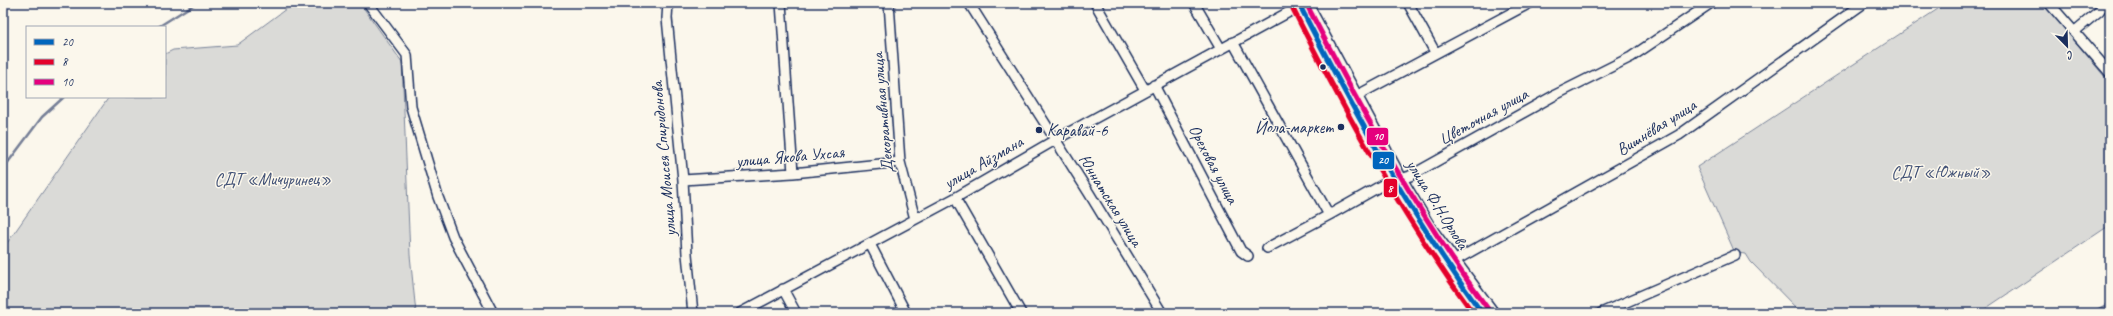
<svg xmlns="http://www.w3.org/2000/svg" width="2113" height="316" viewBox="0 0 2113 316" font-family="Caveat,sans-serif">
  <style>
    .green { fill: #dadad7; stroke: #7a849a }
    .lines { fill: none; stroke-linecap: round; stroke-linejoin: round }
    .stream { stroke: #747e96; stroke-width: 2.5 }
    .minor-casing { stroke: #1b2f5e; stroke-width: 12 }
    .tertiary-casing { stroke: #1b2f5e; stroke-width: 14 }
    .minor { stroke: #fbf7ec; stroke-width: 9 }
    .tertiary { stroke: #fbf7ec; stroke-width: 11 }
    .bus-1-casing { stroke: #fbf7ec; stroke-width: 8 }
    .bus-2-casing { stroke: #fbf7ec; stroke-width: 8 }
    .bus-3-casing { stroke: #fbf7ec; stroke-width: 8 }
    .bus-1 { stroke: #0065bd; stroke-width: 5 }
    .bus-2 { stroke: #e4002b; stroke-width: 5 }
    .bus-3 { stroke: #e5007d; stroke-width: 5 }
    .bus-dot { fill: #1b2f5e; stroke: #fbf7ec; stroke-width: 1.5 }
    .labels { text-anchor: middle; stroke-width: 3; stroke-linejoin: round; paint-order: stroke }
    .street-label { font-size: 17px; fill: #1b2f5e; stroke: #fbf7ec }
    .poi-label { font-size: 17px; fill: #1b2f5e; stroke: #fbf7ec; text-anchor: end }
    .park-label { font-size: 17px; fill: #415176; stroke: #fbf7ec }
    .line-badge { stroke: #fbf7ec; stroke-width: 1.5 }
    .badge-label { font-size: 11px; text-anchor: middle; font-weight: bold; fill: #fff }
  </style>
  <rect width="100%" height="100%" fill="#fbf7ec"/>
  <filter id="ink" filterUnits="userSpaceOnUse"><feTurbulence type="fractalNoise" baseFrequency=".025" numOctaves="2"/><feDisplacementMap in="SourceGraphic" scale="8" xChannelSelector="R" yChannelSelector="G"/><feConvolveMatrix kernelMatrix="1 2 1 2 8 2 1 2 1" color-interpolation-filters="sRGB"/></filter>
  <g filter="url(#ink)">
    <path class="green" d="M294 3H360L402 62 410 255 416 313H3V249L109 97H165V54L173 50 237 45Z
      M1947 3H2043L2110 83V225L1979 313H1801L1751 262 1746 254 1735 253 1697 167Z"/>
    <g class="lines">
      <path class="stream" d="M158 27 196 3
        M3 169 42 117 64 97
        M2091 313 2110 303"/>
      <g class="minor-casing">
        <path id="minor" d="M368 3 407 55 411 107 438 197 453 237 493 313
          M668 3 667 18 683 180 687 254 693 313
          M781 3 793 173
          M889 3 900 162 915 219
          M969 3 1089 193 1162 313
          M1095 3 1145 90
          M1194 3 1221 49
          M1408 3 1435 52
          M2049 3 2110 73
          M2074 32 2099 11 2105 3
          M1233 42 1329 215
          M1154 85 1241 251 1248 256
          M1356 96 1530 3
          M1401 179 1410 176 1555 95 1631 57 1711 3
          M683 180 793 173 900 162
          M955 198 1021 313
          M870 244 906 313
          M1267 248 1329 215 1384 184 1393 181
          M1454 261 1679 135 1864 3
          M783 289 796 313
          M740 313 955 198 1055 140 1300 6V3
          M1601 313 1735 255"/>
      </g>
      <g class="tertiary-casing">
        <path id="tertiary" d="M1306 3 1300 6C1354 112 1409 218 1482 313
          M1309 8 1401 179 1430 228 1493 313"/>
      </g>
      <use href="#minor" class="minor"/>
      <use href="#tertiary" class="tertiary"/>
      <g class="bus-1-casing">
        <path id="bus-1" d="M1306 3 1300 6C1354 112 1411 216 1482 313"/>
      </g>
      <g class="bus-2-casing">
        <path id="bus-2" d="M1294 3 1293 9C1346 114 1403 218 1473 313"/>
      </g>
      <g class="bus-3-casing">
        <path id="bus-3" d="M1309 9C1363 113 1418 215 1488 309"/>
      </g>
      <use href="#bus-1" class="bus-1"/>
      <use href="#bus-2" class="bus-2"/>
      <use href="#bus-3" class="bus-3"/>
    </g>
  </g>
  <g class="bus-dot">
    <circle cx="1323" cy="67" r="3.5"/>
    <circle cx="1341" cy="127" r="4"/>
    <circle cx="1039" cy="130" r="4"/>
  </g>
  <g class="labels">
    <g class="street-label">
      <text transform="translate(882 113) rotate(-95)" y="6">Декоративная улица</text>
      <text transform="translate(1483 116) rotate(-29)" y="6">Цветочная улица</text>
      <text transform="translate(1656 127) rotate(-32)" y="6">Вишнёвая улица</text>
      <text transform="translate(790 156) rotate(-5)" y="6">улица Якова Ухсая</text>
      <text transform="translate(663 159) rotate(-95)" y="6">улица Моисея Спиридонова</text>
      <text transform="translate(983 162) rotate(-30)" y="6">улица Айзмана</text>
      <text transform="translate(1214 164) rotate(62)" y="6">Ореховая улица</text>
      <text transform="translate(1111 200) rotate(58)" y="6">Юннатская улица</text>
      <text transform="translate(1438 204) rotate(58)" y="6">улица Ф.Н.Орлова</text>
    </g>
    <g class="poi-label">
      <text x="1333" y="133">Йола-маркет</text>
      <text x="1047" y="136" text-anchor="start">Каравай-6</text>
    </g>
    <g class="park-label">
      <text x="1941" y="178">СДТ «Южный»</text>
      <text x="273" y="185">СДТ «Мичуринец»</text>
    </g>
  </g>
  <g class="line-badge">
    <rect x="1366" y="127" width="23" height="19" rx="4" fill="#e5007d"/>
    <rect x="1372" y="151" width="23" height="19" rx="4" fill="#0065bd"/>
    <rect x="1383" y="178" width="15" height="20" rx="4" fill="#e4002b"/>
  </g>
  <g class="badge-label">
    <text x="1378" y="140">10</text>
    <text x="1383" y="164">20</text>
    <text x="1390" y="192">8</text>
  </g>
  <rect width="2113" height="316" fill="none" stroke="#fbf7ec" stroke-width="16"/>
  <rect x="8" y="8" width="2097" height="300" fill="none" stroke="#1b2f5e" stroke-width="1.5" filter="url(#ink)"/>
  <rect x="26" y="26" width="140" height="72" fill="#fbf7ec" stroke="#a1a7b3"/>
  <rect x="34" y="39" width="20" height="6" fill="#0065bd" stroke="#a1a7b3"/>
  <text x="62" y="46" font-size="12" fill="#1b2f5e">20</text>
  <rect x="34" y="59" width="20" height="6" fill="#e4002b" stroke="#a1a7b3"/>
  <text x="62" y="66" font-size="12" fill="#1b2f5e">8</text>
  <rect x="34" y="79" width="20" height="6" fill="#e5007d" stroke="#a1a7b3"/>
  <text x="62" y="86" font-size="12" fill="#1b2f5e">10</text>
  <g transform="translate(2067 46) rotate(157)" stroke="#fbf7ec" stroke-width="3" paint-order="stroke">
  <path d="M0-3L7 15L0 10L-7 15Z" fill="#1b2f5e"/>
  <text y="-6" font-size="11" font-weight="bold" text-anchor="middle" fill="#1b2f5e">С</text>
  </g>
</svg>
